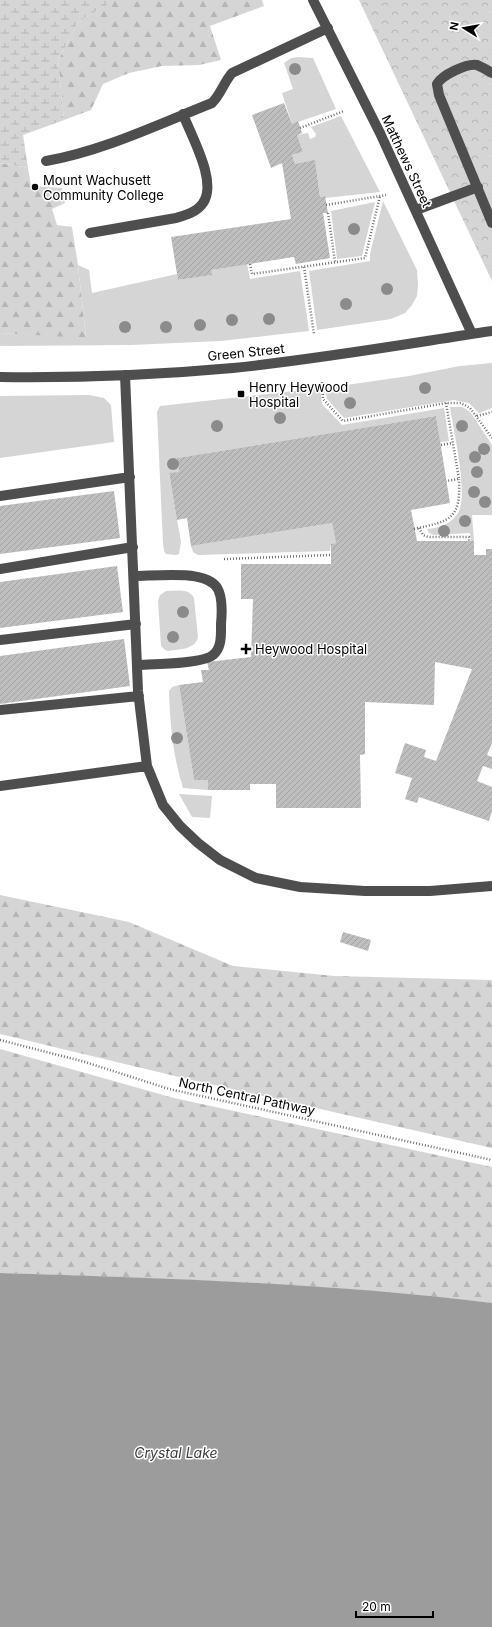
<svg xmlns="http://www.w3.org/2000/svg" width="492" height="1627" viewBox="0 0 492 1627" font-family="Inter,sans-serif">
  <style>
    .grass { fill: #d5d5d5 }
    .forest { fill: url(#forest-firs) }
    .wetland { fill: url(#wetland-marsh) }
    .park { fill: url(#park-crowns) }
    .water { fill: #9c9c9c }
    .building { fill: url(#building-hatch) }
    .lines { fill: none; stroke-linecap: round; stroke-linejoin: round }
    .path { stroke: #707070; stroke-width: 2.5; stroke-dasharray: 1 2; stroke-linecap: butt }
    .minor { stroke: #4e4e4e; stroke-width: 10 }
    .tree { fill: #8b8b8b }
    .poi-dot { fill: #000; stroke: #fff; stroke-width: 1.5 }
    .labels { text-anchor: middle; stroke-width: 3; stroke-linejoin: round; paint-order: stroke }
    .street-label { font-size: 13px; fill: #000; stroke: #fff }
    .poi-label { font-size: 13px; fill: #000; stroke: #fff; text-anchor: start }
    .water-label { font-size: 14px; font-style: italic; fill: #3d3d3d; stroke: #fff }
  </style>
  <defs>
    <pattern id="forest-firs" width="22" height="20" patternUnits="userSpaceOnUse"><rect width="22" height="20" fill="#d5d5d5"/><path d="M5 1l3.5 6h-7zM16 11l3.5 6h-7z" fill="#b5b5b5"/></pattern>
    <pattern id="wetland-marsh" width="20" height="14" patternUnits="userSpaceOnUse"><rect width="20" height="14" fill="#d5d5d5"/><path d="M1 5h8M5 5V1M11 12h8M15 12V8" fill="none" stroke="#b5b5b5"/></pattern>
    <pattern id="park-crowns" width="20" height="18" patternUnits="userSpaceOnUse"><rect width="20" height="18" fill="#d5d5d5"/><path d="M2 6a3 3 0 1 1 6 0M12 15a3 3 0 1 1 6 0" fill="none" stroke="#b5b5b5"/></pattern>
    <pattern id="building-hatch" width="6" height="6" patternUnits="userSpaceOnUse"><rect width="6" height="6" fill="#bebebe"/><path d="M-1 1l2-2M0 6l6-6M5 7l2-2" fill="none" stroke="#a2a2a2"/></pattern>
  </defs>
  <rect width="100%" height="100%" fill="#fff"/>
  <path class="grass" d="M298 57 313 58 336 109 292 124 282 93 293 89 284 63 291 58Z
    M341 116 380 192 325 198 324 196 320 197 315 161 295 164 292 155 303 152 297 135 308 133 310 139 315 137 316 134 311 127Z
    M383 201 417 270 418 285 417 296 412 305 405 313 391 319 317 330 309 271 370 261V254Z
    M375 202 362 256 337 259 331 211Z
    M247 264 250 279 300 271 309 331 221 341 131 345 0 346V333L86 337 78 265 89 270 92 293 177 274 178 280 211 275V270Z
    M492 363V408L479 413 469 403 454 400 344 418 327 399 325 388 409 376 460 366Z
    M320 388 322 404 342 425 444 408 449 441 440 442 436 416 177 458 179 472 169 474 181 542 179 554 176 555 166 554 164 551 163 544 157 412 160 406Z
    M89 395 104 398 111 405 114 442 0 458V396Z
    M450 407H462L466 409 471 413 492 445V515H472L474 541H471L470 533 434 535 429 533 427 529C439 528 451 524 458 513 469 495 453 429 450 407Z
    M332 523 336 543 331 544 330 551 198 555 193 552 191 546Z
    M166 591C176 591 189 588 194 598L198 637C195 650 179 649 168 651L165 650 161 646 158 601 160 595Z
    M179 685 194 780H208V790L183 788C173 756 170 724 169 691L172 687Z
    M179 794 212 796 210 818 192 817Z"/>
  <path class="forest" d="M114 0H262L264 6 210 26 221 60 199 65 162 66 129 73 103 84 91 110 64 120 58 61 78 22Z
    M0 163 28 168 31 186 62 188 65 203 52 209 57 225 72 227 78 265 86 338 0 333Z
    M0 895 129 922 233 966 334 976 492 980V1148L179 1077 0 1034Z
    M0 1049 174 1098 492 1167V1303C329 1283 164 1279 0 1273Z"/>
  <path class="wetland" d="M0 0H115L78 22 58 61 64 120 23 135 28 168 0 163Z"/>
  <path class="park" d="M359 0H492V281Z"/>
  <path class="water" d="M0 1273C164 1278 329 1283 492 1303V1627H0Z"/>
  <path class="building" d="M284 103 292 124 298 121 302 133 297 135 303 152 292 155 295 164 315 160 320 197 325 196 328 213H323L330 258 296 264 294 257 211 270 212 275 178 280 171 237 291 219 282 163 271 168 252 115Z
    M436 416 450 503 411 510 417 541H474V555H486V549H492V743L487 755 492 757V769L483 766 477 781 492 787V811L489 821 419 797 417 803 405 799 412 778 395 773 405 743 426 750 424 757 436 761 472 669 435 662 434 705 365 702V754L360 755 361 808H276V784H250V790H208V780H194L179 685 203 682 201 670H209L207 662 251 657 253 599H241V564H331V544L336 543 332 523 191 546 187 518 177 520 169 473 179 472 177 458Z
    M114 491 120 538 0 554V506Z
    M117 566 123 612 0 628V582Z
    M124 639 130 686 0 704V656Z
    M343 932 371 940 368 951 340 942Z"/>
  <g class="lines">
    <path class="path" d="M300 128 344 111
      M326 205 386 195
      M328 213 335 262
      M250 264 252 274 365 258 380 196
      M304 267 314 334
      M322 382 323 399 343 421 446 403H461L470 408 492 438
      M446 403 459 479 446 481
      M477 416 492 412
      M441 445 453 443
      M419 528 423 535 428 537H469V541
      M414 529C450 521 461 520 459 479
      M224 559 330 555
      M0 1040 85 1062 169 1089 492 1160"/>
    <path class="minor" d="M313 0 380 133 472 334
      M492 73C487 70 482 67 477 65 467 63 442 75 437 84L439 95 492 223
      M46 161C103 151 159 124 212 103 221 94 224 82 232 73L328 28
      M416 210 478 187
      M90 233 176 218C186 215 197 212 203 203 218 182 191 136 183 114
      M125 375 138 691 147 766 163 805 180 826 198 843 220 860 256 878 300 887 365 891H430L492 886
      M0 377C78 378 156 375 233 368 320 359 406 344 492 331
      M0 496 130 477
      M0 569 133 547
      M134 576C154 576 200 570 215 585 223 593 222 613 221 624 221 634 222 648 213 655 202 664 154 664 137 665
      M0 640 136 624
      M0 710 139 696
      M0 786 147 766"/>
  </g>
  <g class="tree">
    <circle cx="295" cy="69" r="6"/>
    <circle cx="354" cy="229" r="6"/>
    <circle cx="387" cy="289" r="6"/>
    <circle cx="346" cy="304" r="6"/>
    <circle cx="269" cy="319" r="6"/>
    <circle cx="232" cy="320" r="6"/>
    <circle cx="200" cy="325" r="6"/>
    <circle cx="125" cy="327" r="6"/>
    <circle cx="166" cy="327" r="6"/>
    <circle cx="425" cy="388" r="6"/>
    <circle cx="350" cy="403" r="6"/>
    <circle cx="280" cy="418" r="6"/>
    <circle cx="217" cy="426" r="6"/>
    <circle cx="462" cy="426" r="6"/>
    <circle cx="484" cy="449" r="6"/>
    <circle cx="475" cy="457" r="6"/>
    <circle cx="173" cy="464" r="6"/>
    <circle cx="477" cy="472" r="6"/>
    <circle cx="474" cy="492" r="6"/>
    <circle cx="485" cy="502" r="6"/>
    <circle cx="465" cy="521" r="6"/>
    <circle cx="444" cy="531" r="6"/>
    <circle cx="183" cy="612" r="6"/>
    <circle cx="173" cy="637" r="6"/>
    <circle cx="177" cy="738" r="6"/>
  </g>
  <g class="poi-dot">
    <circle cx="35" cy="187" r="4"/>
    <rect x="237" y="390" width="8" height="8" rx="2"/>
    <path d="M244 643h4v4h4v4h-4v4h-4v-4h-4v-4h4z"/>
  </g>
  <g class="labels">
    <g class="street-label">
      <text transform="translate(407 161) rotate(65)" y="5">Matthews Street</text>
      <text transform="translate(246 352) rotate(-6)" y="5">Green Street</text>
      <text transform="translate(247 1096) rotate(12)" y="5">North Central Pathway</text>
    </g>
    <g class="poi-label">
      <text x="43" y="185">Mount Wachusett<tspan x="43" dy="15">Community College</tspan></text>
      <text x="249" y="392">Henry Heywood<tspan x="249" dy="15">Hospital</tspan></text>
      <text x="255" y="654">Heywood Hospital</text>
    </g>
    <g class="water-label">
      <text x="176" y="1458">Crystal Lake</text>
    </g>
  </g>
  <g transform="translate(464 28) rotate(281)" stroke="#ffffff" stroke-width="3" paint-order="stroke">
  <path d="M0-3L7 15L0 10L-7 15Z" fill="#000000"/>
  <text y="-6" font-size="11" font-weight="bold" text-anchor="middle" fill="#000000">N</text>
  </g>
  <path d="M356 1611v6h77v-6" fill="none" stroke="#000000" stroke-width="2"/>
  <text x="362" y="1611" font-size="12" fill="#000000" stroke="#ffffff" stroke-width="3" paint-order="stroke">20 m</text>
</svg>
